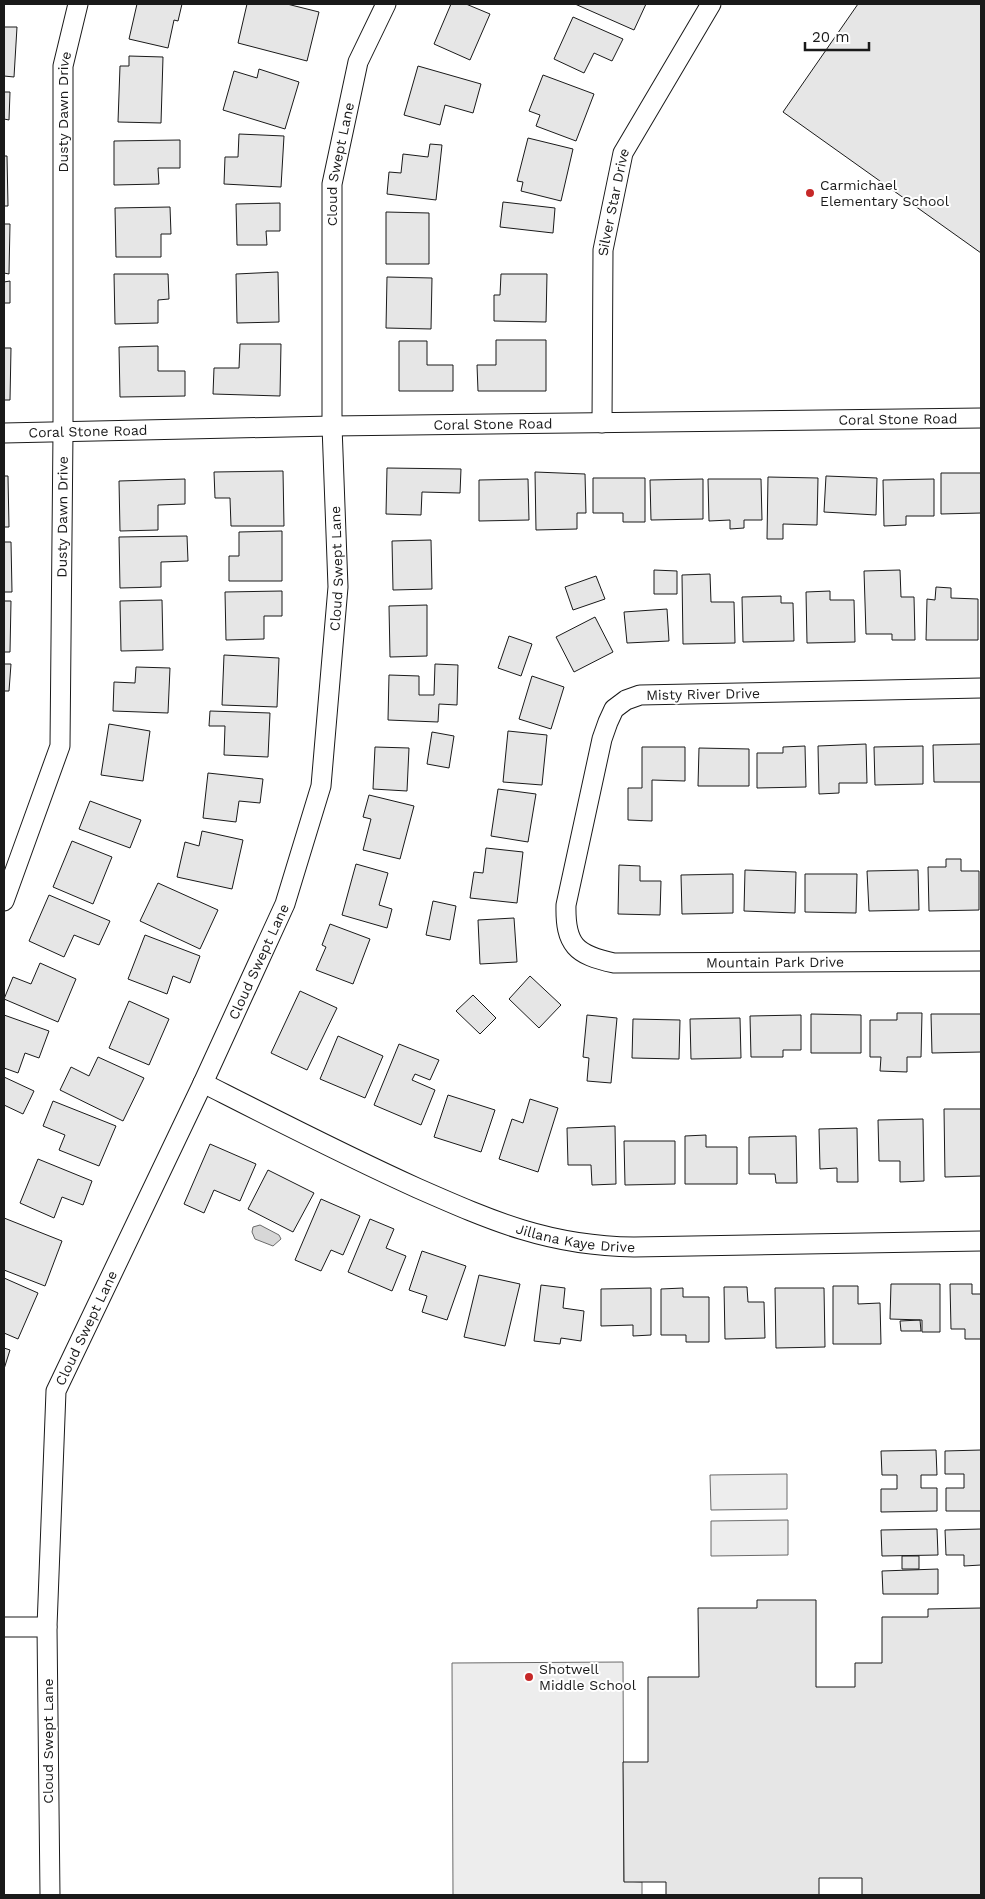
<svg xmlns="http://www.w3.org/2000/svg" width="985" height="1899" viewBox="0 0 985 1899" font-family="'Work Sans',sans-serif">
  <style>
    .built { fill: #ededed; stroke: #6a6a6a }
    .water { fill: #d7d7d7; stroke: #6a6a6a }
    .building { fill: #e6e6e6; stroke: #1a1a1a }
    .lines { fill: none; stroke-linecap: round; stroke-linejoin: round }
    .minor-casing { stroke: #1a1a1a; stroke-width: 21 }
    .minor { stroke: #fff; stroke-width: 19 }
    .poi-dot { fill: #c62828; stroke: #fff; stroke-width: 2 }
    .labels { text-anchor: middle; stroke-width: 4; stroke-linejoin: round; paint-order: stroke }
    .street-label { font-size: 14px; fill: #1a1a1a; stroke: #fff }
    .poi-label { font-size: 14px; fill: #1a1a1a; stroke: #fff; text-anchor: start }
  </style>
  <rect width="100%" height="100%" fill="#fff"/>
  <path class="built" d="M787 1474V1509L711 1510 710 1475Z
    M788 1520V1555L711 1556V1521Z
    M623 1662 624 1881 642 1882V1895H453L452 1663Z"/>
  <path class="water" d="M260 1225 279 1235 281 1239 273 1246 255 1239 252 1232 253 1227Z"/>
  <path class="building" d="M137 4H182L178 21 174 20 168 48 129 39Z
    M247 4H287L319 12 307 61 238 43Z
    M451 4H466L490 14 470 60 434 44Z
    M575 4H646L634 30Z
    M858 4H981V253L783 112Z
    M573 17 623 39 612 61 594 53 584 73 554 59Z
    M4 27H17L14 77 4 76Z
    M129 56 163 57 161 123 118 122 120 66H129Z
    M418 66 481 84 473 113 445 105 440 125 404 115Z
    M259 69 299 82 285 129 223 110 234 71 257 78Z
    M543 75 594 94 576 141 536 126 540 115 529 111Z
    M4 92H10L9 120 4 119Z
    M239 134 284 136 281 187 224 184 225 157H238Z
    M528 138 573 149 561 201 521 191 523 182 517 181Z
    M180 140V168H158L159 184 114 185V141Z
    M430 144 442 145 436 200 387 194 389 172 401 173 403 154 428 157Z
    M4 156H7L8 206H4Z
    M503 202 555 208 553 233 500 227Z
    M280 203V231H266L267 245H237L236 204Z
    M170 207 171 234H161V257H116L115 208Z
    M386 212 429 213V264H386Z
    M4 224H10L9 274 4 273Z
    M278 272 279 322 237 323 236 274Z
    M114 274H168L169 299 158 300V323L115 324Z
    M501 274H547L546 322 494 321V295H500Z
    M387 277 432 278 431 329 386 328Z
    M10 281V303H4V282Z
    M496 340H546V391H478L477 365H496Z
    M399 341H427V365H453V391H399Z
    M240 344H281L280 396 213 394 214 368H239Z
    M158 346V371H185V396L120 397 119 347Z
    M4 348H11L10 400H4Z
    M387 468 461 469 460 493 422 492 421 515 386 514Z
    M283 471 284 526H231L230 498H215L214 472Z
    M535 472 585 474 586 513H577V529L536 530Z
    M941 473H981V513L941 514Z
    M4 476H8L9 527H4Z
    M826 476 877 478 876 515 824 512Z
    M768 477 818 478 817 525 783 524V539H767Z
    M593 478H645V522H623V513H593Z
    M185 479V504L158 505V530L120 531 119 481Z
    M528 479 529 520 479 521V480Z
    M703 479V519L651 520 650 480Z
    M708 479H761L762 520H744V528L730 529V520L709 521Z
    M934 479V516H906V525L884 526 883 480Z
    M282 531V581H229V556H239V532Z
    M187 536 188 561 161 562V587L120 588 119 537Z
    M431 540 432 589 393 590 392 541Z
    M4 542H11L12 592H4Z
    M654 570 677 571V594H654Z
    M900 570 901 597H914L915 640H892V634H866L864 571Z
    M710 574 711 602H734L735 643 683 644 682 575Z
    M596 576 605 599 573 610 565 587Z
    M936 587 951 588V598L978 599V640H926L927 599 935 600Z
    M282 591V616H264V639L226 640 225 592Z
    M830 591V600H854L855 642 807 643 806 592Z
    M781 596V603H793L794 641 743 642 742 597Z
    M162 600 163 650 121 651 120 601Z
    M4 601H11L10 652H4Z
    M427 605V656L390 657 389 606Z
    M667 609 669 641 627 643 624 612Z
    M595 617 613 652 574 672 556 637Z
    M509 636 532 644 521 676 498 668Z
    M224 655 279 658 277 707 222 705Z
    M4 664H11L9 691H4Z
    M435 664 458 665 457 705 439 704 438 722 388 720 389 675 419 676V695H434Z
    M136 667 170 668 168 713 113 711 114 682 135 683Z
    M532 676 564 687 551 729 519 719Z
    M210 711 270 713 268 757 224 755 225 726H209Z
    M109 724 150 731 143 781 101 775Z
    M508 731 547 735 542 785 503 782Z
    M432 732 454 736 449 768 427 764Z
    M866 744 867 783H839V793L819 794 818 746Z
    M981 744V782H934L933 745Z
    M805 746 806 787 757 788V753H783V747Z
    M923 746V784L875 785 874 747Z
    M375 747 409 748 407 791 373 789Z
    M642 747H685V781L652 780V821L628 820V788H642Z
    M699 748 749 749V786H698Z
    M208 773 263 779 260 803 239 801 236 822 203 818Z
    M498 789 536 794 528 842 491 836Z
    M369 795 414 806 400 859 363 850 371 819 363 817Z
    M90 801 141 820 130 848 79 829Z
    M202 831 243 840 232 889 177 877 185 842 199 846Z
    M72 841 112 857 93 904 53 887Z
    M486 848 523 852 517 903 470 898 474 872 483 873Z
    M946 859H961V871H979V910L929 911 928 867H946Z
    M356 864 388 873 379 905 392 909 387 928 342 915Z
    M619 865 640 866V881H661L660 915 618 914Z
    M745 870 796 872 795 913 744 911Z
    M918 870 919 910 869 911 867 871Z
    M733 874V913L682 914 681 875Z
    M805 874H857L856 913 805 912Z
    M158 883 218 910 200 949 140 921Z
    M49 895 110 921 99 945 74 935 64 957 29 941Z
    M433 901 456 906 450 940 426 935Z
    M514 918 517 962 480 964 478 920Z
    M330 924 370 939 353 984 316 970 326 947 322 945Z
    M145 935 200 956 190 983 173 976 167 994 128 979Z
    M40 963 76 979 58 1022 4 999 13 977 31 984Z
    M530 976 561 1005 539 1028 509 999Z
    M300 991 337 1008 307 1070 271 1053Z
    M473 995 496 1018 480 1034 456 1011Z
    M129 1001 169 1019 149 1065 109 1048Z
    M897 1013H922L921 1057H907V1072L880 1071 881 1057H870V1020H897Z
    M811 1014 861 1015V1053H811Z
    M931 1014H981V1052L932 1053Z
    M4 1015 49 1031 39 1058 25 1053 18 1073 4 1068Z
    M587 1015 617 1018 611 1083 587 1081 589 1058 583 1057Z
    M801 1015V1050H783V1057H751L750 1016Z
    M740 1018 741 1058 691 1059 690 1019Z
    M633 1019 680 1020 679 1059 632 1058Z
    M338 1036 383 1056 365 1098 320 1079Z
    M399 1044 439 1060 430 1080 415 1074 412 1080 435 1090 421 1125 374 1105Z
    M98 1057 144 1078 123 1121 60 1090 71 1067 89 1076Z
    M4 1077 34 1091 23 1114 4 1105Z
    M448 1095 495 1110 481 1152 434 1137Z
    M530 1099 558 1108 538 1172 499 1159 512 1119 523 1123Z
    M53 1101 116 1126 99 1166 59 1150 65 1135 43 1126Z
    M944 1109H981V1176L945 1177Z
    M923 1119 924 1181 900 1182V1161H879L878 1120Z
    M615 1126 616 1184 592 1185 591 1165H568L567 1128Z
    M857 1128 858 1182H837V1168L820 1169 819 1129Z
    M706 1135V1147H737V1184H685V1136Z
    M796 1136 797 1183H776L775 1174H749V1137Z
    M624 1141H675V1184L625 1185Z
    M210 1144 256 1164 240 1201 214 1190 204 1213 184 1204Z
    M38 1159 92 1181 83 1205 62 1197 54 1218 20 1203Z
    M268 1170 314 1193 293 1232 248 1209Z
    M321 1199 360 1216 343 1255 331 1250 321 1271 295 1260Z
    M4 1218 62 1241 45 1286 4 1270Z
    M370 1219 394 1229 386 1248 406 1256 392 1291 348 1272Z
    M422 1251 466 1266 447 1320 422 1312 427 1296 409 1290Z
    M479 1275 520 1284 505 1346 464 1337Z
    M4 1278 38 1293 18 1339 4 1333Z
    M891 1284H940V1332H922V1320L890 1319Z
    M950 1284H972V1294H981V1339H965V1329H951Z
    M541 1285 565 1288 563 1308 584 1311 581 1341 561 1338 560 1344 534 1341Z
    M833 1286H858V1304L880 1303 881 1344H833Z
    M724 1287H747L748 1302H764L765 1338 725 1339Z
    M651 1288V1335L633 1336V1325L601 1326V1289Z
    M683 1288V1297H709V1342H686V1335H661V1289Z
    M775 1288H824L825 1347 776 1348Z
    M920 1320 921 1331H901L900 1321Z
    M4 1348 10 1350 4 1369Z
    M936 1450 937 1475H921V1488H937V1511L881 1512V1489H897V1475H882L881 1451Z
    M981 1450V1511H946V1488H964V1474H945V1451Z
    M937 1529 938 1555 882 1556 881 1530Z
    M981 1529V1565L964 1566V1555H946L945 1530Z
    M902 1556H919V1569H902Z
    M938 1569V1594H883L882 1571Z
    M757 1600H816V1687H855V1663H882V1617H928V1609L981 1608V1895H862V1878H819V1895H666V1882H624L623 1762H648V1677H699L698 1608H757Z"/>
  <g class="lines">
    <g class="minor-casing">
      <g id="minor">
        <path id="s1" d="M602 423 603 250 623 153 711 4"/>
        <path id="s2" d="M4 433 332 426 981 418"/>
        <path id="s3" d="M981 688 640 695 626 700 614 709 608 722 602 739 566 905C565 945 576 955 614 963L981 961"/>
        <path id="s4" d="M4 901 60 746 63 432V66L78 4"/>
        <path id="s5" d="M203 1083C274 1119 344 1155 417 1188 492 1221 549 1246 634 1247L981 1241"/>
        <path d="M4 1627H47"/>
        <path id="s6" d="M50 1895 47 1627 56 1391 203 1083 285 904 321 786 338 587 332 426V184L358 62 386 4"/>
      </g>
    </g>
    <use href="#minor" class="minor"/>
  </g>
  <g class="poi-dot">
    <circle cx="810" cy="193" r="5"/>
    <circle cx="529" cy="1677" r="5"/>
  </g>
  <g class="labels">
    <g class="street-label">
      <text dy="5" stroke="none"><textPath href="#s4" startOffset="799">Dusty Dawn Drive</textPath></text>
      <text dy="5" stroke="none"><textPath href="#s6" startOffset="1789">Cloud Swept Lane</textPath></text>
      <text dy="5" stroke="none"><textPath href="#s1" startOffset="222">Silver Star Drive</textPath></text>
      <text dy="5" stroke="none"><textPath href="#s2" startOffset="894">Coral Stone Road</textPath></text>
      <text dy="5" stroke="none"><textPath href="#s2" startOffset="489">Coral Stone Road</textPath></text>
      <text dy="5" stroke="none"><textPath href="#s2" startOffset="84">Coral Stone Road</textPath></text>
      <text dy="5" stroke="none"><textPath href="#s4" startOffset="394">Dusty Dawn Drive</textPath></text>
      <text dy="5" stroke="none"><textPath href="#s6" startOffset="1384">Cloud Swept Lane</textPath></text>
      <text transform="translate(703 694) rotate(-1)" y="5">Misty River Drive</text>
      <text dy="5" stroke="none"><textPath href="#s6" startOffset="979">Cloud Swept Lane</textPath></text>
      <text dy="5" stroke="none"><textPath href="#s3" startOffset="820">Mountain Park Drive</textPath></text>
      <text dy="5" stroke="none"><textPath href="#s5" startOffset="406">Jillana Kaye Drive</textPath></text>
      <text dy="5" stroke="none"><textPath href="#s6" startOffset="574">Cloud Swept Lane</textPath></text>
      <text transform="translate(48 1741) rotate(-90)" y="5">Cloud Swept Lane</text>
    </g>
    <g class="poi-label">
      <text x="820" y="190">Carmichael<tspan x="820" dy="16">Elementary School</tspan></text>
      <text x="539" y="1674">Shotwell<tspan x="539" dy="16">Middle School</tspan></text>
    </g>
  </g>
  <rect width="985" height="1899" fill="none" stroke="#1a1a1a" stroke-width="10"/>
  <path d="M805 42v8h64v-8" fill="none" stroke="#1a1a1a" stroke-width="2.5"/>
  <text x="812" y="42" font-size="15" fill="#1a1a1a" stroke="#ffffff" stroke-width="4" paint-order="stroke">20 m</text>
</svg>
